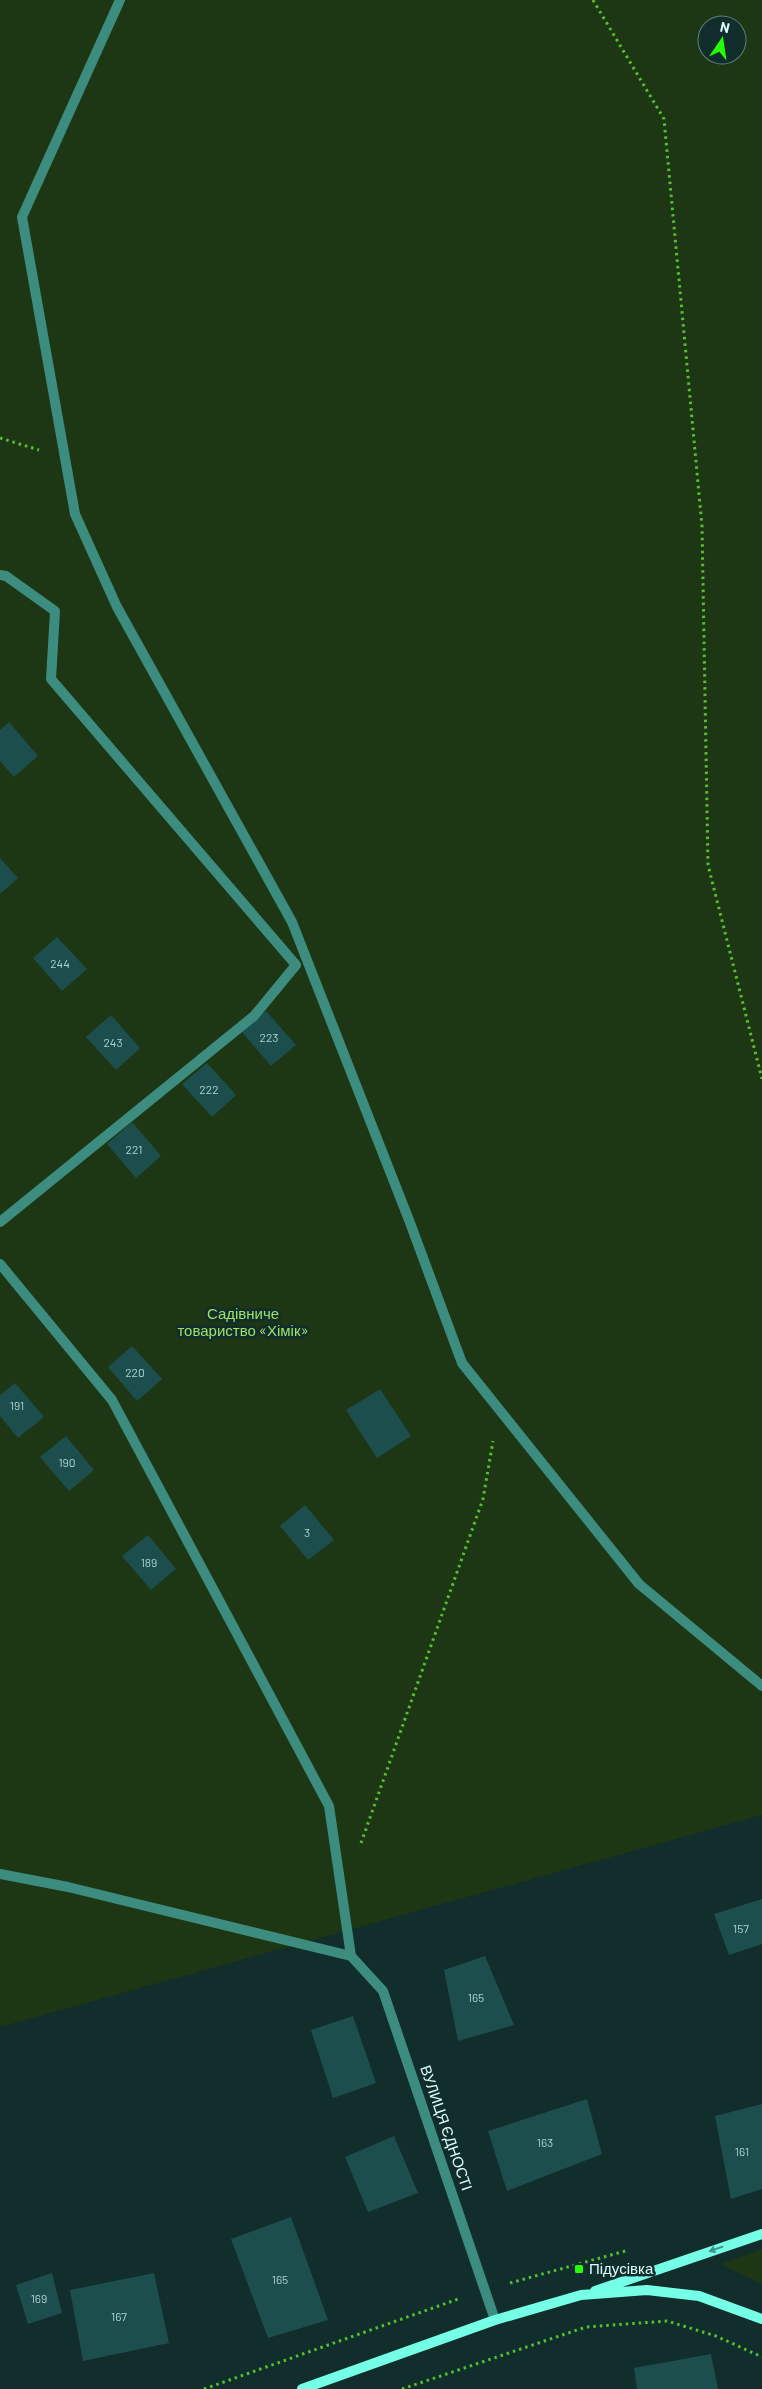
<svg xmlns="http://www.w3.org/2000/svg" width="762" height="2389" viewBox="0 0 762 2389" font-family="Barlow,sans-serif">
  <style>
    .green { fill: #1d3714; fill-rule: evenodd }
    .building { fill: #1d4e4e }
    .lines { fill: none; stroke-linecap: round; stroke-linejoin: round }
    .path { stroke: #56c130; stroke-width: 3; stroke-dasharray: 2.5 4; stroke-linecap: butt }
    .minor { stroke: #3c8c7f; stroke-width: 10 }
    .secondary { stroke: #74ffe6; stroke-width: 10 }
    .oneway { fill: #429689 }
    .poi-dot { fill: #24ff09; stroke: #112d2c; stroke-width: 2 }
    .labels { text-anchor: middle; stroke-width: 5; stroke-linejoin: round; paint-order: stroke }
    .number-label { font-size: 12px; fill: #add3d0 }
    .park-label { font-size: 15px; fill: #9fe366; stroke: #112d2c }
    .street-label { font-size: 15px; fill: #ddfffc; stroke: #112d2c }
    .poi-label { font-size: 15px; fill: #ddfffc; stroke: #112d2c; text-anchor: start }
  </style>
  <rect width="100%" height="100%" fill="#112d2c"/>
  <path class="green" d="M0 0H762V1815L0 2027ZM707 25H737V55H707Z
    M762 2249V2284L720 2264Z"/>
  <path class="building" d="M9 722 38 756 14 777 0 761V730Z
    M0 858 18 878 0 894Z
    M57 937 87 969 62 991 33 958Z
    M266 1011 296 1045 271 1066 242 1032Z
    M111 1015 140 1048 116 1070 86 1037Z
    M207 1063 236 1095 212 1117 182 1084Z
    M132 1122 161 1156 136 1178 107 1144Z
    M132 1346 162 1379 137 1401 108 1367Z
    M15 1383 44 1417 18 1438 0 1416V1395Z
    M380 1389 411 1436 377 1458 346 1410Z
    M66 1436 94 1470 69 1491 40 1457Z
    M305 1505 334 1540 308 1560 280 1526Z
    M148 1535 176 1569 151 1590 122 1556Z
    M762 1899V1944L729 1955 714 1914Z
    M485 1956 514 2025 458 2041 444 1970Z
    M353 2016 376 2083 333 2098 311 2030Z
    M587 2099 602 2154 507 2191 488 2131Z
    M762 2104V2189L731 2199 715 2116Z
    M394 2136 418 2193 368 2212 345 2157Z
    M291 2217 328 2320 268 2338 231 2239Z
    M52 2273 62 2313 28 2324 16 2285Z
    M154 2273 169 2343 83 2361 70 2290Z
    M711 2354 718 2389H637L634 2368Z"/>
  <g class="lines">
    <path class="path" d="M593 0 664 119 702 526 708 865 762 1079
      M0 438 39 450
      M361 1843 483 1499 493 1441
      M510 2283 629 2250
      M204 2389 461 2298
      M402 2389 586 2327 667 2321 716 2336 762 2357"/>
    <path class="minor" d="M120 0 22 217 75 514 117 607 292 922 409 1220 462 1363 639 1584 762 1686
      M0 575 6 576 55 611 51 679 296 965 254 1016 0 1222
      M0 1264 112 1400 329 1806 351 1956
      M0 1874 68 1887 351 1956
      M351 1956 383 1991 495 2320"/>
    <path class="secondary" d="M595 2291 762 2234
      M302 2389 495 2320 581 2295 647 2290 699 2296 762 2319"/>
  </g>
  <defs><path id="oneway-solid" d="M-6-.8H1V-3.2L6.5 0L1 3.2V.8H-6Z" transform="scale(1.25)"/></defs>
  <use class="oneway" href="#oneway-solid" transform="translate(716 2249) rotate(161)"/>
  <rect class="poi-dot" x="574" y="2264" width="10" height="10" rx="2.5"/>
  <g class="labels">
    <g class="number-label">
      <text x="60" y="968">244</text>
      <text x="269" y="1042">223</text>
      <text x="113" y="1047">243</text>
      <text x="209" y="1094">222</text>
      <text x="134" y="1154">221</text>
      <text x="135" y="1377">220</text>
      <text x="17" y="1410">191</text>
      <text x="67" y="1467">190</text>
      <text x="307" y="1537">3</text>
      <text x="149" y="1567">189</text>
      <text x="741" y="1933">157</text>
      <text x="476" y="2002">165</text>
      <text x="545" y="2147">163</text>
      <text x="742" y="2156">161</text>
      <text x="280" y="2284">165</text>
      <text x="39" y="2303">169</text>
      <text x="119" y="2321">167</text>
    </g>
    <g class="park-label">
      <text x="243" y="1319">Садівниче<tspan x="243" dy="17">товариство «Хімік»</tspan></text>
    </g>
    <g class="street-label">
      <text transform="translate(446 2128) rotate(71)" y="5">ВУЛИЦЯ ЄДНОСТІ</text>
    </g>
    <g class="poi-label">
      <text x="589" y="2274">Підусівка</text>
    </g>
  </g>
  <g transform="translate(722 40) rotate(13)"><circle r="24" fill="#112d2c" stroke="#63817f"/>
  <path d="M0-4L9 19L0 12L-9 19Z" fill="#24ff09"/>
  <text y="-8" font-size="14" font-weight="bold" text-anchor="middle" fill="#ddfffc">N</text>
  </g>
</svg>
